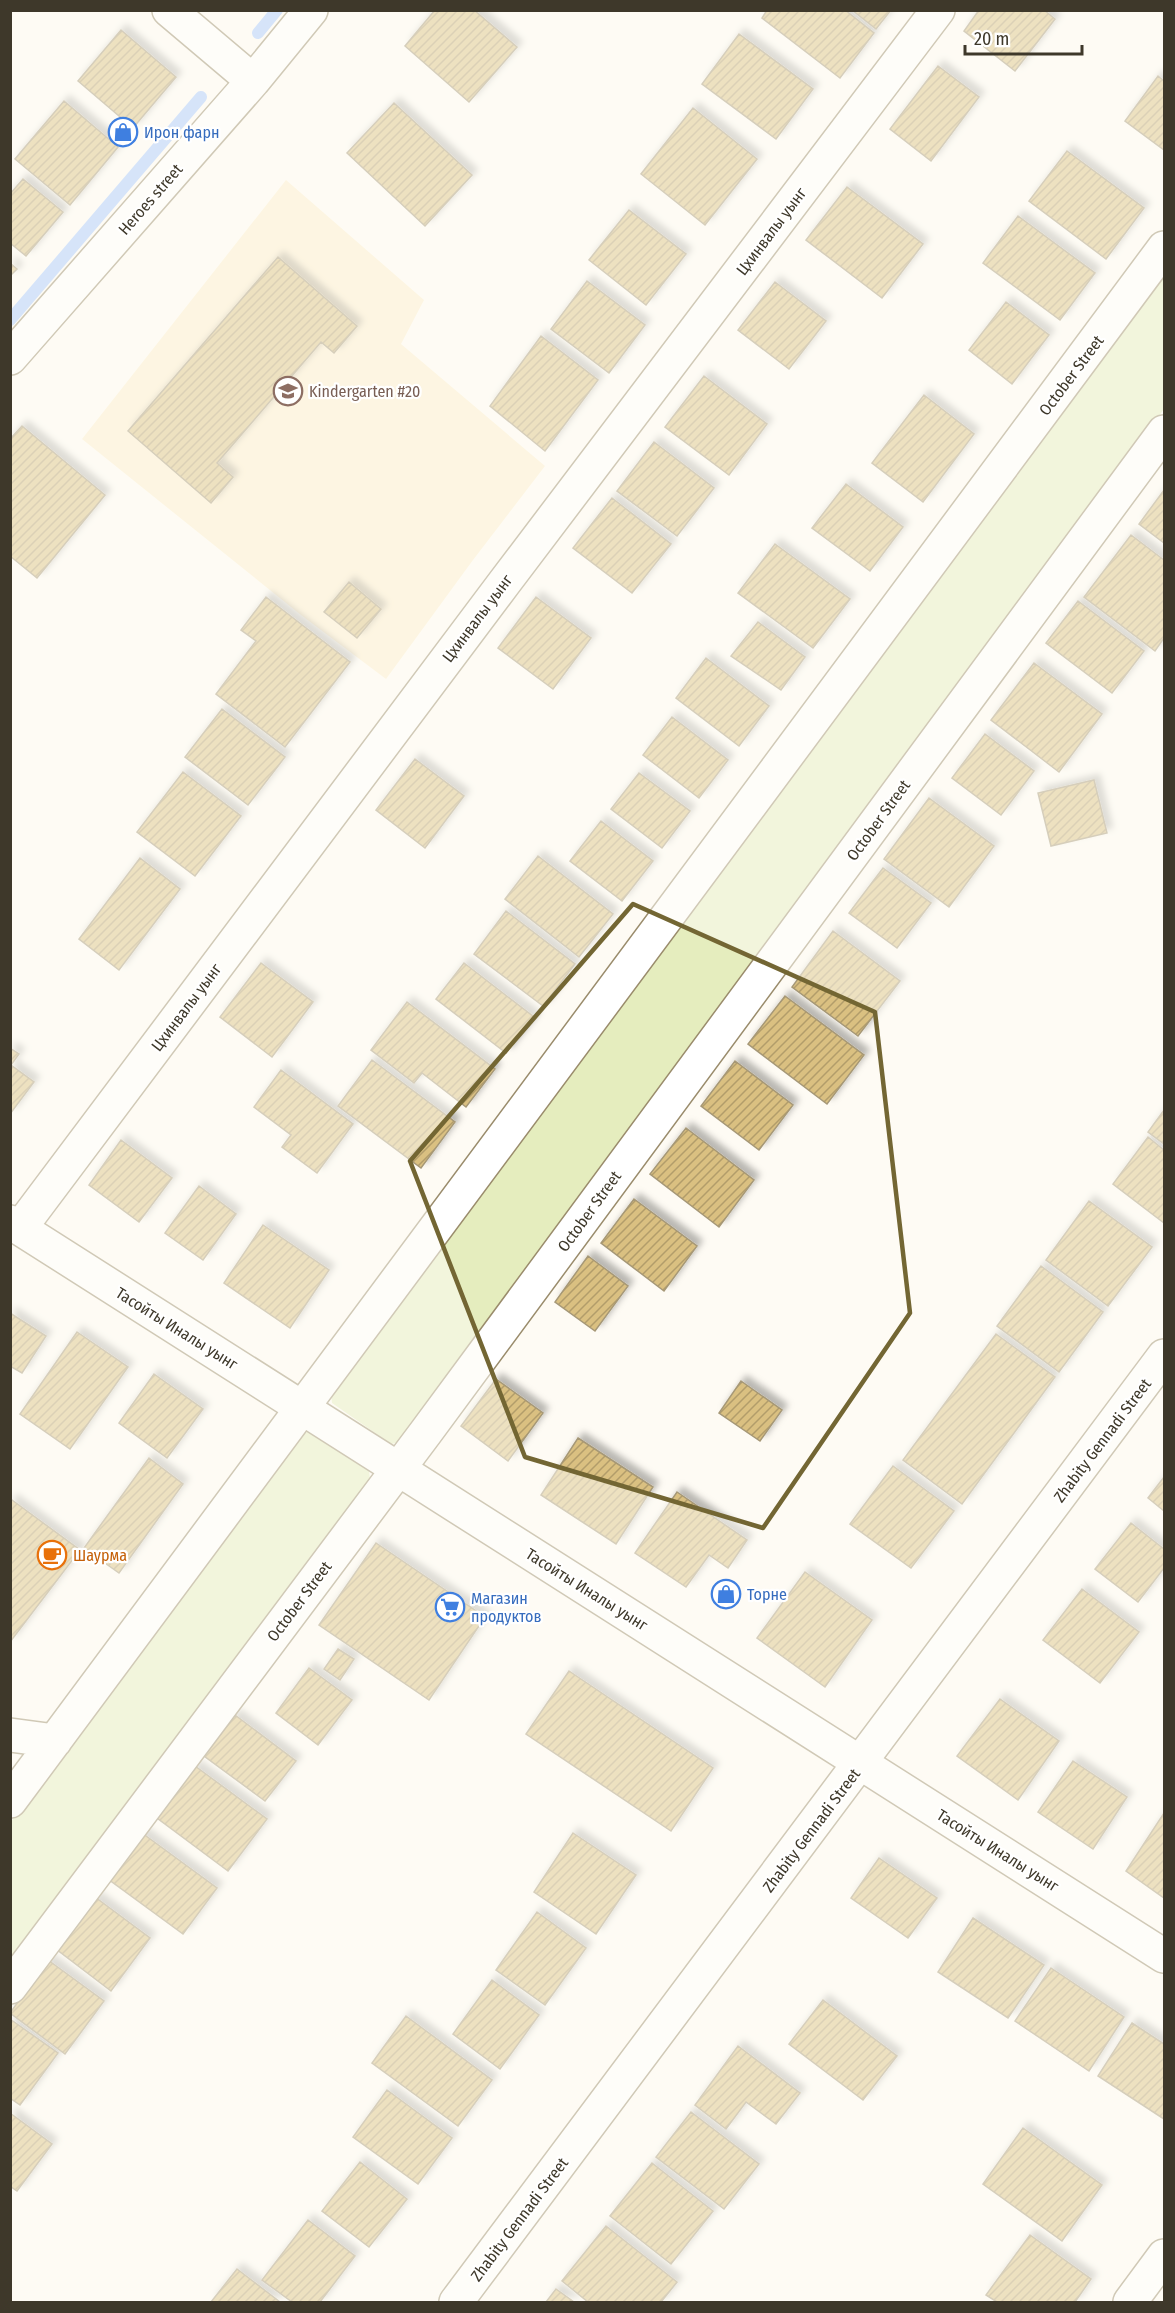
<svg xmlns="http://www.w3.org/2000/svg" width="1175" height="2313" viewBox="0 0 1175 2313" font-family="'Fira Sans Condensed',sans-serif">
  <style>
    .built { fill: #fdeecc }
    .green { fill: #e5edbe }
    .lines { fill: none; stroke-linecap: round; stroke-linejoin: round }
    .stream { stroke: #a6c8ff; stroke-width: 12 }
    .building { fill: url(#building-hatch); stroke: #a69877; stroke-width: 1.5; filter: url(#shadow) }
    .minor-casing { stroke: #9a8c6c; stroke-width: 36 }
    .minor { stroke: #fff; stroke-width: 33 }
    .marked { fill: none; stroke: #736633; stroke-width: 4.5; stroke-linejoin: round }
    .labels { text-anchor: middle; stroke-width: 4.5; stroke-linejoin: round; paint-order: stroke }
    .shop-label { font-size: 16px; fill: #366cbe; stroke: #fff; text-anchor: start }
    .street-label { font-size: 16px; fill: #3e382a; stroke: #fff }
    .education-label { font-size: 16px; fill: #785e54; stroke: #fff; text-anchor: start }
    .food-label { font-size: 16px; fill: #c56008; stroke: #fff; text-anchor: start }
  </style>
  <defs>
    <pattern id="building-hatch" width="6" height="6" patternUnits="userSpaceOnUse" patternTransform="scale(1.5)"><rect width="6" height="6" fill="#dac081"/><path d="M-1 1l2-2M0 6l6-6M5 7l2-2" fill="none" stroke="#b29d6a"/></pattern>
    <filter id="shadow"><feDropShadow dx="5.5" dy="-5.5" stdDeviation="3" flood-color="#0004"/></filter>
  </defs>
  <rect width="100%" height="100%" fill="#fefbf4"/>
  <path class="built" d="M286 180 424 300 401 344 545 466 473 560 386 679 301 615 82 439Z"/>
  <path class="green" d="M1164 277V409L401 1442 391 1444 332 1403 331 1392Z
    M311 1431 369 1470 370 1480 11 1961 10 1823 300 1434Z"/>
  <g class="lines">
    <path class="stream" d="M258 33 277 10
      M10 320 201 97"/>
  </g>
  <path class="building" d="M435 10H474L517 47 469 102 405 46Z
    M767 10H845L874 33 840 78 762 18Z
    M852 10H891L876 29Z
    M979 10H1044L1055 19 1015 71 964 31Z
    M121 30 176 77 133 128 78 81Z
    M739 34 813 89 776 139 702 84Z
    M938 66 979 97 931 161 890 129Z
    M1158 76 1164 81V150L1125 121Z
    M64 101 118 147 70 205 15 159Z
    M394 103 472 175 425 226 347 153Z
    M693 108 757 159 705 225 641 174Z
    M1067 151 1144 208 1106 259 1029 201Z
    M23 179 63 212 26 256 10 243V194Z
    M847 187 923 244 882 298 806 240Z
    M629 210 686 254 646 305 589 260Z
    M1018 216 1095 273 1060 320 983 263Z
    M278 257 357 326 334 353 321 342 217 463 233 477 211 503 128 431Z
    M10 263 17 269 10 276Z
    M587 281 645 325 609 373 551 329Z
    M775 282 826 321 789 369 738 330Z
    M1006 302 1049 335 1012 384 969 350Z
    M541 336 598 380 545 451 490 406Z
    M704 376 767 424 729 475 665 427Z
    M924 395 974 434 923 502 872 463Z
    M22 426 105 495 37 578 10 556V439Z
    M654 442 714 488 677 536 617 491Z
    M846 484 903 527 870 571 812 528Z
    M1164 490V543L1139 524Z
    M612 498 671 544 632 593 573 548Z
    M1131 535 1164 560V638L1155 651 1084 597Z
    M775 544 850 599 813 648 738 593Z
    M349 582 381 609 357 638 324 612Z
    M266 597 350 662 285 747 216 694 256 641 241 630Z
    M536 597 591 638 553 689 498 648Z
    M1078 601 1144 651 1112 693 1046 643Z
    M758 622 805 657 781 690 731 656Z
    M706 658 769 706 739 746 676 698Z
    M1034 663 1102 714 1059 772 991 720Z
    M222 709 285 757 248 805 185 757Z
    M672 717 728 760 699 798 643 755Z
    M985 734 1034 771 1001 815 952 778Z
    M415 759 464 796 425 848 376 810Z
    M183 772 241 816 195 876 137 832Z
    M639 773 690 811 662 848 611 809Z
    M1094 780 1107 833 1051 846 1038 793Z
    M929 798 994 846 949 907 884 859Z
    M601 821 653 861 622 901 570 861Z
    M538 856 613 914 579 957 505 899Z
    M140 858 180 889 119 970 79 939Z
    M883 868 931 903 897 948 849 913Z
    M506 911 575 964 543 1006 474 954Z
    M833 931 900 981 858 1036 792 987Z
    M261 963 313 1002 272 1057 220 1017Z
    M464 963 534 1017 506 1053 436 999Z
    M785 996 864 1055 827 1104 748 1044Z
    M407 1002 495 1069 466 1107 422 1073 414 1083 371 1050Z
    M10 1048 19 1054 11 1065 34 1082 10 1114Z
    M372 1060 455 1122 421 1168 338 1106Z
    M735 1061 793 1105 759 1150 701 1106Z
    M281 1070 353 1124 317 1173 282 1147 291 1135 254 1107Z
    M1164 1110V1144L1148 1132Z
    M686 1128 754 1180 719 1227 650 1174Z
    M1148 1137 1164 1150V1223L1113 1184Z
    M121 1140 172 1178 139 1222 89 1185Z
    M199 1186 236 1214 203 1260 165 1233Z
    M634 1199 697 1246 664 1291 601 1243Z
    M1089 1201 1152 1247 1108 1306 1046 1260Z
    M263 1225 329 1270 290 1328 224 1283Z
    M588 1256 628 1286 595 1331 555 1302Z
    M1041 1266 1103 1312 1059 1372 997 1326Z
    M10 1313 46 1336 22 1373 10 1366Z
    M77 1332 128 1367 70 1449 20 1414Z
    M996 1334 1055 1377 962 1504 903 1460Z
    M154 1374 203 1409 167 1458 119 1423Z
    M496 1379 543 1413 508 1461 461 1426Z
    M741 1381 782 1410 760 1441 719 1413Z
    M578 1438 653 1487 616 1544 541 1495Z
    M149 1458 183 1484 119 1573 84 1548Z
    M893 1466 954 1511 911 1568 850 1524Z
    M1164 1477V1511L1148 1498Z
    M677 1492 747 1540 728 1568 709 1555 686 1587 635 1553Z
    M12 1500 80 1550 10 1642V1501Z
    M1131 1523 1164 1549V1568L1138 1602 1095 1569Z
    M376 1543 485 1617 429 1700 319 1625Z
    M805 1572 872 1620 825 1687 757 1638Z
    M1082 1589 1139 1632 1100 1683 1043 1640Z
    M338 1649 354 1659 340 1680 324 1669Z
    M309 1668 352 1700 318 1745 276 1713Z
    M569 1671 713 1768 671 1831 526 1734Z
    M1000 1699 1059 1741 1018 1800 957 1756Z
    M235 1715 296 1761 265 1801 204 1756Z
    M1073 1761 1127 1797 1093 1849 1038 1812Z
    M195 1766 267 1819 228 1871 157 1818Z
    M1164 1813V1898L1126 1871Z
    M142 1833 217 1888 183 1934 108 1879Z
    M573 1833 636 1875 596 1934 534 1892Z
    M879 1858 937 1898 908 1938 851 1898Z
    M95 1897 150 1938 111 1991 56 1949Z
    M537 1912 586 1948 545 2005 496 1970Z
    M973 1918 1044 1965 1008 2018 938 1972Z
    M48 1960 104 2001 65 2054 10 2013Z
    M1051 1968 1124 2017 1089 2071 1015 2021Z
    M492 1980 539 2015 500 2069 453 2034Z
    M823 2000 897 2056 863 2100 789 2044Z
    M406 2016 492 2080 458 2126 372 2063Z
    M10 2019 58 2053 20 2105 10 2098Z
    M1132 2023 1164 2044V2119L1098 2076Z
    M738 2046 800 2093 776 2124 746 2102 726 2129 695 2105Z
    M387 2090 452 2138 418 2184 353 2137Z
    M691 2112 759 2164 724 2209 656 2157Z
    M10 2113 52 2144 17 2191 10 2186Z
    M1023 2128 1102 2185 1062 2241 983 2184Z
    M360 2162 407 2199 369 2247 322 2211Z
    M652 2163 713 2211 671 2264 610 2216Z
    M308 2220 355 2256 320 2302H292L262 2280Z
    M606 2226 677 2282 661 2302H588L562 2281Z
    M1030 2235 1091 2279 1075 2302H997L986 2295Z
    M237 2269 280 2302H211Z
    M556 2289 574 2302H546Z"/>
  <g class="lines">
    <g class="minor-casing">
      <path id="minor" d="M169 10 253 81
        M10 358 253 81 311 10
        M10 1222 1164 1956
        M20 1228 504 583 938 10
        M10 1735 55 1741
        M10 1801 1164 248
        M10 1987 426 1432 1164 432
        M456 2302 1164 1356
        M1130 2302 1164 2256"/>
    </g>
    <use href="#minor" class="minor"/>
  </g>
  <path d="M0 0H1175V2313H0ZM633 904 875 1012 910 1313 763 1528 525 1457 410 1161Z" fill="#fefbf4" fill-opacity=".55" fill-rule="evenodd"/>
  <path class="marked" d="M633 904 875 1012 910 1313 763 1528 525 1457 410 1161Z"/>
  <defs>
    <g id="shop-ring" transform="scale(1.5)"><circle r="9.5" fill="#fff" stroke="#3f7fe0" stroke-width="1.5"/><path d="M-5-2.5h2.3a2.7 3.5 0 0 1 5.4 0H5L5.5 6h-11ZM-1.5-2.5h3a1.5 2.3 0 0 0-3 0Z" fill="#3f7fe0"/></g>
    <g id="school-ring" transform="scale(1.5)"><circle r="9.5" fill="#fff" stroke="#8d6e63" stroke-width="1.5"/><path d="M0-5L7-2L0 1L-7-2ZM-4 1L0 2.5L4 1V4Q0 6-4 4Z" fill="#8d6e63"/></g>
    <g id="cafe-ring" transform="scale(1.5)"><circle r="9.5" fill="#fff" stroke="#e8710a" stroke-width="1.5"/><path d="M-5.5-4.5H6V0H3Q3 3.5 0 3.5H-2.5Q-5.5 3.5-5.5 0ZM3-3.2v2h1.7v-2ZM-6 4.5H4V6H-6Z" fill="#e8710a"/></g>
    <g id="supermarket-ring" transform="scale(1.5)"><circle r="9.5" fill="#fff" stroke="#3f7fe0" stroke-width="1.5"/><path d="M-6-5.5h2.5l.6 2H6L4.5 2H-2.5L-4.4-4H-6ZM-1.5 3.2a1.3 1.3 0 1 0 .1 0ZM3 3.2a1.3 1.3 0 1 0 .1 0Z" fill="#3f7fe0"/></g>
  </defs>
  <g fill-rule="evenodd">
    <use href="#shop-ring" x="123" y="132"/>
    <use href="#school-ring" x="288" y="391"/>
    <use href="#cafe-ring" x="52" y="1555"/>
    <use href="#shop-ring" x="726" y="1594"/>
    <use href="#supermarket-ring" x="450" y="1607"/>
  </g>
  <g class="labels">
    <g class="shop-label">
      <text x="144" y="138">Ирон фарн</text>
      <text x="747" y="1600">Торне</text>
      <text x="471" y="1604">Магазин<tspan x="471" dy="18">продуктов</tspan></text>
    </g>
    <g class="street-label">
      <text transform="translate(150 199) rotate(-49)" y="6">Heroes street</text>
      <text transform="translate(771 231) rotate(-53)" y="6">Цхинвалы уынг</text>
      <text transform="translate(1071 375) rotate(-53)" y="6">October Street</text>
      <text transform="translate(477 618) rotate(-53)" y="6">Цхинвалы уынг</text>
      <text transform="translate(878 820) rotate(-54)" y="6">October Street</text>
      <text transform="translate(186 1007) rotate(-53)" y="6">Цхинвалы уынг</text>
      <text transform="translate(589 1211) rotate(-54)" y="6">October Street</text>
      <text transform="translate(177 1328) rotate(32)" y="6">Тасойты Иналы уынг</text>
      <text transform="translate(1102 1440) rotate(-53)" y="6">Zhabity Gennadi Street</text>
      <text transform="translate(587 1589) rotate(32)" y="6">Тасойты Иналы уынг</text>
      <text transform="translate(299 1601) rotate(-53)" y="6">October Street</text>
      <text transform="translate(811 1830) rotate(-53)" y="6">Zhabity Gennadi Street</text>
      <text transform="translate(998 1850) rotate(32)" y="6">Тасойты Иналы уынг</text>
      <text transform="translate(519 2219) rotate(-53)" y="6">Zhabity Gennadi Street</text>
    </g>
    <g class="education-label">
      <text x="309" y="397">Kindergarten #20</text>
    </g>
    <g class="food-label">
      <text x="73" y="1561">Шаурма</text>
    </g>
  </g>
  <rect width="1175" height="2313" fill="none" stroke="#3e382a" stroke-width="24"/>
  <path d="M965 45v9h117v-9" fill="none" stroke="#3e382a" stroke-width="3"/>
  <text x="974" y="45" font-size="18" fill="#3e382a" stroke="#ffffff" stroke-width="4.5" paint-order="stroke">20 m</text>
</svg>
